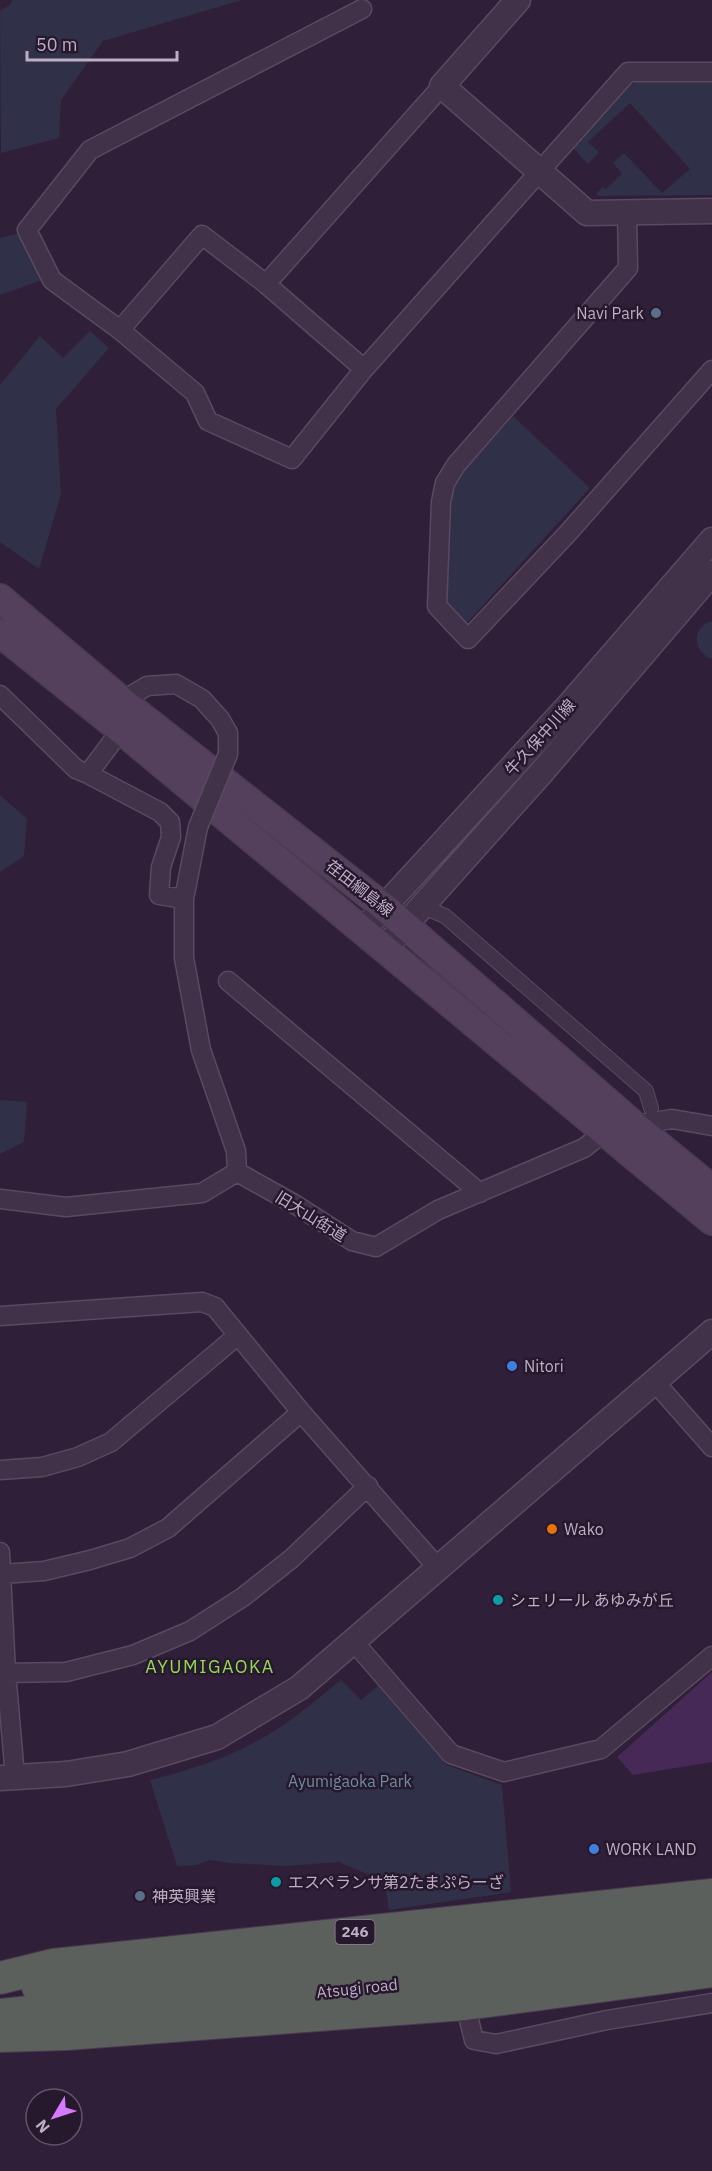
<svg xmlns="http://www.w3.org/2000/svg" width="712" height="2171" viewBox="0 0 712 2171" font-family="'IBM Plex Sans','Noto Sans JP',sans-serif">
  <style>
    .green { fill: #303148 }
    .water { fill: #462956 }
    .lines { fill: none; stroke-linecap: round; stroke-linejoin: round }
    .pedestrian-casing { stroke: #594a60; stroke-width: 16 }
    .minor-casing { stroke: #594a60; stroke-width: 21 }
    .tertiary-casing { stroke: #594a60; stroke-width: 27 }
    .secondary-casing { stroke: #4b3c52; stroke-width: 30 }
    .trunk-casing { stroke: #493a50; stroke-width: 34 }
    .pedestrian { stroke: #413249; stroke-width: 14 }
    .minor { stroke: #413249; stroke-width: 18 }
    .tertiary { stroke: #413249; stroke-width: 24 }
    .secondary { stroke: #54405c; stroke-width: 27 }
    .trunk { stroke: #5c605c; stroke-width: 32 }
    .minor-bridge-casing { stroke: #594a60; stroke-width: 21; stroke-linecap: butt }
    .minor-bridge { stroke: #413249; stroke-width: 18 }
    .service-dot { fill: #5c6f8a; stroke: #26182d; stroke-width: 2 }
    .shop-dot { fill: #3f7fe0; stroke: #26182d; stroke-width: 2 }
    .food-dot { fill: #e8710a; stroke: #26182d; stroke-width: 2 }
    .culture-dot { fill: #0f9aa8; stroke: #26182d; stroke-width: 2 }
    .labels { text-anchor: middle; stroke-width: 5; stroke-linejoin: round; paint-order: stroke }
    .shield { fill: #26182d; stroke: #908097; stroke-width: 1.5 }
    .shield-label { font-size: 15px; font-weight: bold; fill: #beadc5 }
    .poi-label { font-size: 16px; fill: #beadc5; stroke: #26182d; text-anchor: start }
    .street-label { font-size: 16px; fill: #beadc5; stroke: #26182d }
    .park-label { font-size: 16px; fill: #6b8d9c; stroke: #26182d }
    .neighbourhood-label { font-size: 18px; letter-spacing: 1.5px; fill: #95d855; stroke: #26182d }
  </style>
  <rect width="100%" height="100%" fill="#2f1f38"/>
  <path class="green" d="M12 0H242L103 41 61 100 59 138 1 153 0 11 10 5Z
    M639 80 712 81V195L598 196 596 193 603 187 606 189 622 174 613 163 624 153 662 193 690 169 630 103 588 142 599 152 588 164 572 147 621 91Z
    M20 233 42 280 0 295V238Z
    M90 331 109 348 56 409 61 494 39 569 0 542V385L40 336 63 358Z
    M513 416 590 488 465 625 447 608 451 486Z
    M712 621V659C692 652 691 627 712 621Z
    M0 795 27 819 24 856 0 872Z
    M0 1100 27 1102 24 1142 0 1154Z
    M341 1680 361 1700 378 1686 447 1765 502 1785 511 1892 389 1910 385 1884 374 1877 339 1862 286 1866 229 1863 210 1860 197 1865 177 1866 150 1780C191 1770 234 1756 271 1733 296 1718 318 1698 341 1680Z"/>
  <path class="water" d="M712 1672V1762L633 1775 617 1757Z"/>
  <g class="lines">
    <g class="pedestrian-casing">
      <path id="pedestrian" d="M433 911 445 916 646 1091 651 1108"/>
    </g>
    <g class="minor-casing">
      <path id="minor" d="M627 213 628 268 456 465 445 483 441 502 437 606 468 639 568 533 712 370
        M266 284 442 86
        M120 330 52 280 27 230 90 150 362 9
        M364 369 266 284 202 235 120 330 195 393 208 421 292 459 364 369 628 72H712
        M0 695 76 769 88 774 121 730
        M122 701 147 686 176 684 202 699 220 719 228 733V754
        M88 774 160 812 170 822 171 837 161 867 159 895 184 899
        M198 827 184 899V958L201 1050 236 1151 237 1172
        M228 981 480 1193
        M634 1125 672 1119 712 1126
        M237 1172 296 1205 352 1241 376 1247 438 1210 584 1148 604 1132
        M0 1199 66 1207 202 1193 237 1172
        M0 1316 202 1302 215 1307 301 1412 438 1568
        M654 1381 712 1447
        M0 1470 42 1467 78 1457 111 1442 238 1335
        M0 1552 6 1672 15 1777
        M2 1574 44 1571 90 1560 130 1548 168 1528 301 1412
        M354 1642 451 1754 504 1772 601 1749 712 1656
        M0 1673 66 1672 133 1655 190 1631 243 1597 291 1559 368 1486
        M465 2004 474 2040 496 2044 607 2020 712 2003"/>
    </g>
    <g class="tertiary-casing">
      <path id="tertiary" d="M518 0 442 86 587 213 712 211
        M362 931 569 705 712 540
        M384 949 542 772 712 573
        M0 1778 66 1774 128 1764 217 1737 299 1688 712 1332"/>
    </g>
    <g class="secondary-casing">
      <path id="secondary" d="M0 598 122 701 384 907 634 1125 712 1189
        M0 633 121 730 712 1221"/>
    </g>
    <g class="trunk-casing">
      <path id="trunk" d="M0 1978 53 1965 712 1895
        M38 1987 322 1966 448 1953 712 1919
        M0 2015 58 2009 322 1992 712 1946
        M0 2036 66 2034 465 2004 712 1971"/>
    </g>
    <use href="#pedestrian" class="pedestrian"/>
    <use href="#minor" class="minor"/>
    <use href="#tertiary" class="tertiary"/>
    <use href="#secondary" class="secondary"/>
    <use href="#trunk" class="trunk"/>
    <g class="minor-bridge-casing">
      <path id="minor-bridge" d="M198 827 228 754"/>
    </g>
    <use href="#minor-bridge" class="minor-bridge"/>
  </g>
  <g class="service-dot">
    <circle cx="656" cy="313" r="6"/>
    <circle cx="140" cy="1896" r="6"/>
  </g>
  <g class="shop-dot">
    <circle cx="512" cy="1366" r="6"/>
    <circle cx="594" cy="1849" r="6"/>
  </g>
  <circle class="food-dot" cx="552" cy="1529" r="6"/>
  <g class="culture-dot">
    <circle cx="498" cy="1600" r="6"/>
    <circle cx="276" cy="1882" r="6"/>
  </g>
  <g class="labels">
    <rect class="shield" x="335.5" y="1920" width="39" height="24" rx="4.5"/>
    <g class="shield-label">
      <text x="355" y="1937">246</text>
    </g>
    <g class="poi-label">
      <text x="644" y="319" text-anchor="end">Navi Park</text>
      <text x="524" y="1372">Nitori</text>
      <text x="564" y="1535">Wako</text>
      <text x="510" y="1606">シェリール あゆみが丘</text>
      <text x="606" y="1855">WORK LAND</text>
      <text x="288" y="1888">エスペランサ第2たまぷらーざ</text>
      <text x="152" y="1902">神英興業</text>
    </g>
    <g class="street-label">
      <text transform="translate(540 737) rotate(-48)" y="6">牛久保中川線</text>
      <text transform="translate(360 888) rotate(38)" y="6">荏田綱島線</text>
      <text transform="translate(311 1216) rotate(32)" y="6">旧大山街道</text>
      <text transform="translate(357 1988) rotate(-6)" y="6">Atsugi road</text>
    </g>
    <g class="park-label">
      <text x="350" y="1787">Ayumigaoka Park</text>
    </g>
    <g class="neighbourhood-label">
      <text x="210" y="1673">AYUMIGAOKA</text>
    </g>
  </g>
  <g transform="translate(54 2117) rotate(231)"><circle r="28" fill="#26182d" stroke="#63546a" stroke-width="1.5"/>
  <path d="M0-4.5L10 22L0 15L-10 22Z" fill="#d57afd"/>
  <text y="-9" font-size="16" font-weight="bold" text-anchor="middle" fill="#beadc5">N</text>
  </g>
  <path d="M27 51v9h150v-9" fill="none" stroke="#beadc5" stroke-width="3"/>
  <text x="36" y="51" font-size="18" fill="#beadc5" stroke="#26182d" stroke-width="4.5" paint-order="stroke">50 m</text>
</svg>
